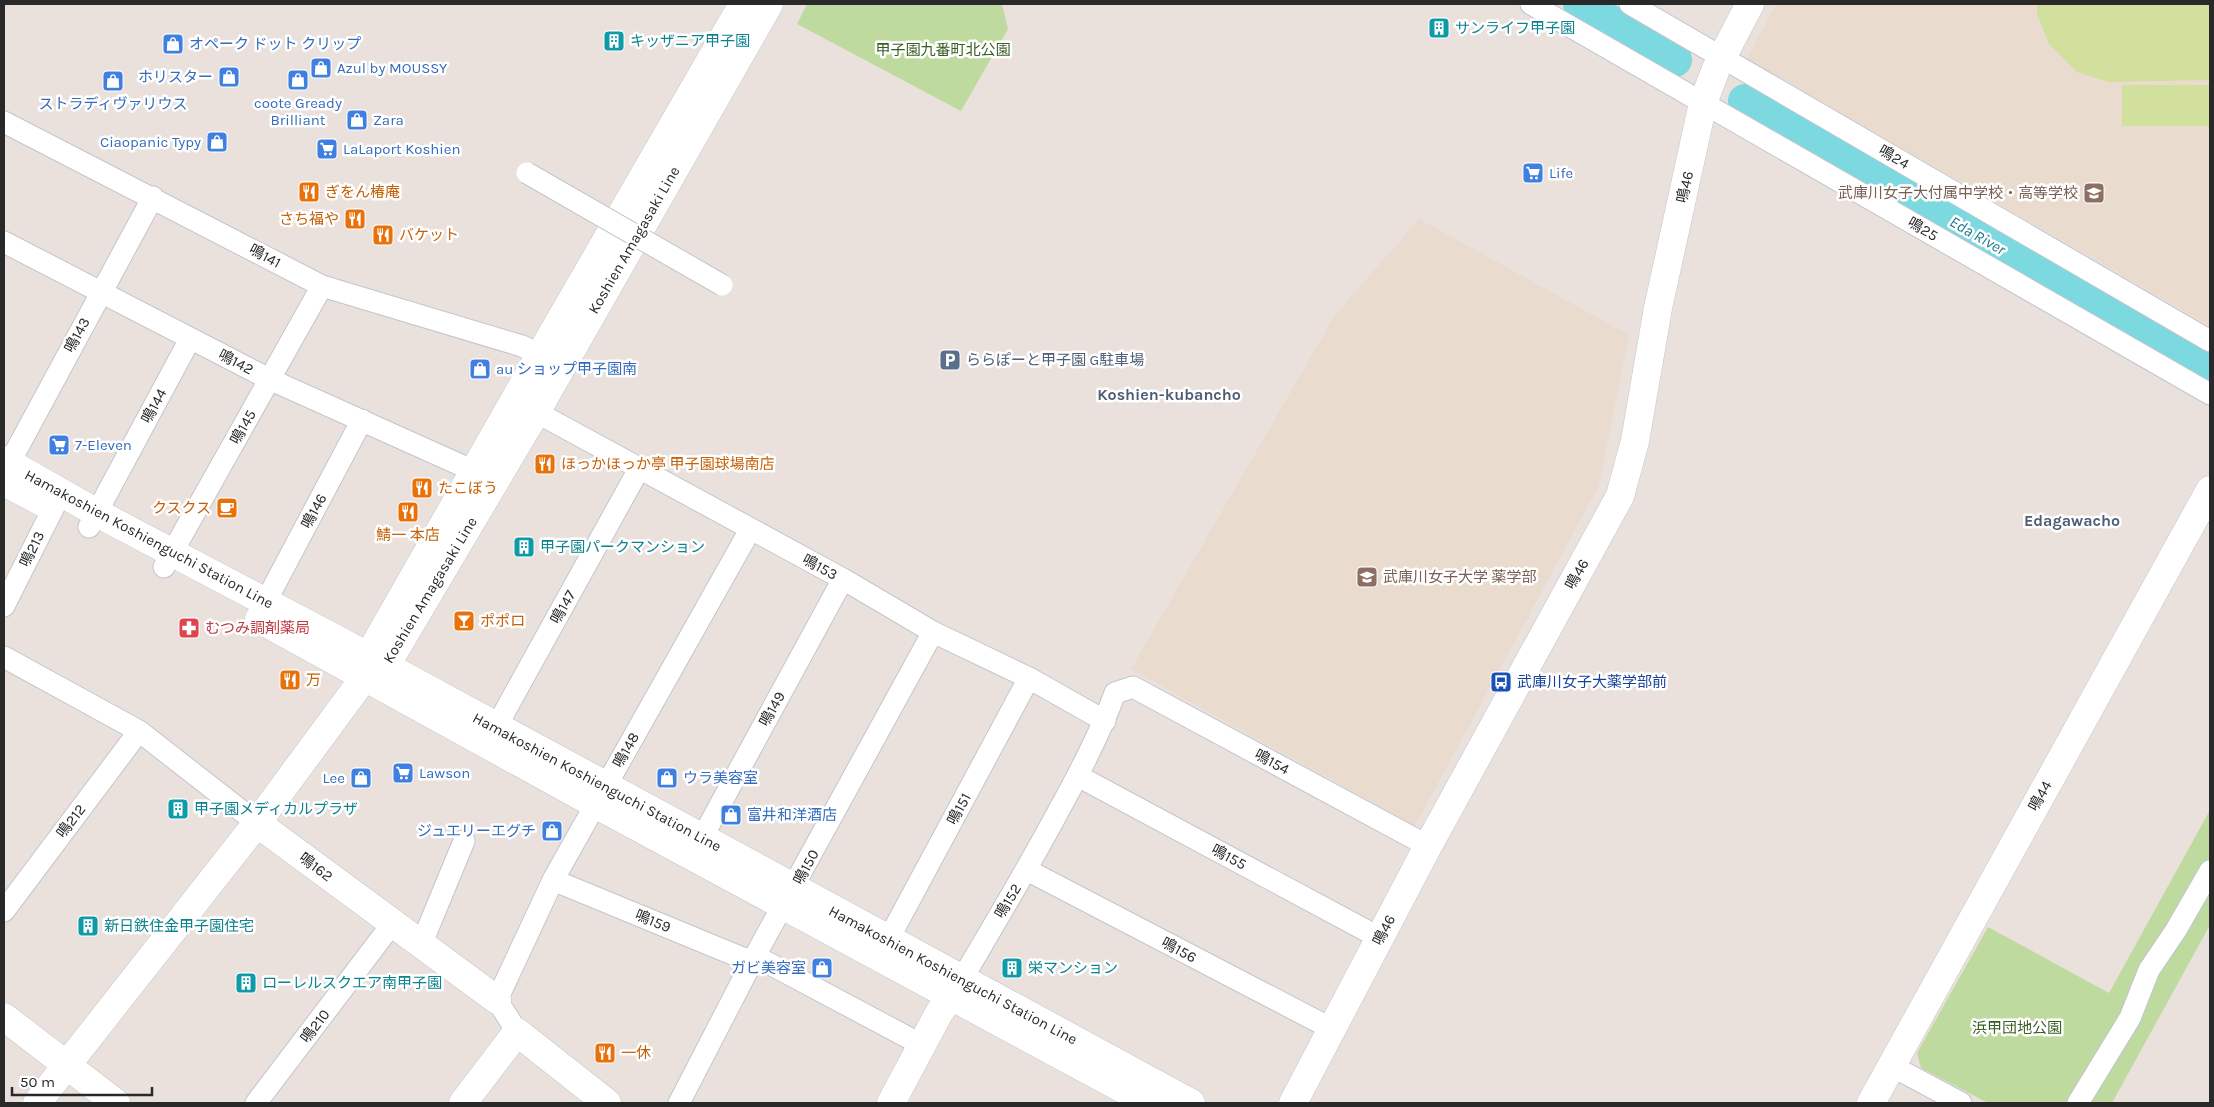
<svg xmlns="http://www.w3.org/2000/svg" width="2214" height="1107" viewBox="0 0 2214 1107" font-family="Karla,'Noto Sans JP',sans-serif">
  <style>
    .education { fill: #e9dbce }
    .green { fill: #bfda9f }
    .pitch { fill: #d1e09c }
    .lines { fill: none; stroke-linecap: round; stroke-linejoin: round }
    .river { stroke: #7cd9e0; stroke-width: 34 }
    .street-casing { stroke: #c1c6ce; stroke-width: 23 }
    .secondary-casing { stroke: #c1c6ce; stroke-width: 29 }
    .street { stroke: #fff; stroke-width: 21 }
    .secondary { stroke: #fff; stroke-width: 28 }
    .street-bridge-casing { stroke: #c1c6ce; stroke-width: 23; stroke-linecap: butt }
    .street-bridge { stroke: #fff; stroke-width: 21 }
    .labels { text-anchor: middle; stroke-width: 5; stroke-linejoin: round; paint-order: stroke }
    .culture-label { font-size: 15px; fill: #0d838f; stroke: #fff; text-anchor: start }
    .shop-label { font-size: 15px; fill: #366cbe; stroke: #fff; text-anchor: start }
    .park-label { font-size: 15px; fill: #3a5d22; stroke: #fff }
    .street-label { font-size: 15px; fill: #292929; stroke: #fff }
    .food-label { font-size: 15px; fill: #c56008; stroke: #fff; text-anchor: start }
    .education-label { font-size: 15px; fill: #785e54; stroke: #fff; text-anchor: end }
    .service-label { font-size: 15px; fill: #4e5e75; stroke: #fff; text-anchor: start }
    .health-label { font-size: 15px; fill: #be3a42; stroke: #fff; text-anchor: start }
    .transit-label { font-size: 15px; fill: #164399; stroke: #fff; text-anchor: start }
    .water-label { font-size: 16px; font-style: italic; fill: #1d7a89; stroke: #fff }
    .neighbourhood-label { font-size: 16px; font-weight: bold; fill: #4f5d74; stroke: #fff }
  </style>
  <rect width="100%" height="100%" fill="#eae1dd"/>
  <path class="education" d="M1776 4H2210V326L1747 59Z
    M1419 219 1629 335 1599 485 1415 826 1131 669 1335 315Z"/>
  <path class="green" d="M807 4H1002L1008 29 961 111 797 24Z
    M2210 810V925L2112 1103H1988L1921 1068 1917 1053 1988 927 2109 993Z"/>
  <path class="pitch" d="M2037 4H2210V80L2109 82 2077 72 2049 44 2037 14Z
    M2122 85H2210V126H2122Z"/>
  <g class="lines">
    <path class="river" d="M1580 4 1675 60
      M1745 101 2210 369"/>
    <g class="street-casing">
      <path id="street" d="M1531 4 2210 394
        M1630 4 2210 341
        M4 122 322 286 522 346 540 355
        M4 242 269 379 474 471
        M536 412 843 579 933 632 1029 678 1105 721
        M4 473 153 197
        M89 527 190 339
        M164 567 322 286
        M266 601 362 420
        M4 606 61 493
        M4 657 139 731 257 823
        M490 738 639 469
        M1078 776 1380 938
        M702 838 843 579
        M1027 870 1332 1029
        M553 880 752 962
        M4 911 139 731
        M888 940 1029 678
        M421 945 464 841
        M755 956 922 1045
        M962 979C995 923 1028 868 1059 810 1080 772 1100 734 1115 693L1133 687 1428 846
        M517 1032 497 1000 553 880 750 530
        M1892 1066 1961 1103
        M256 1103 392 924
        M679 1103 755 956 933 632
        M2078 1103 2130 1018 2149 970 2176 930 2210 871"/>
    </g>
    <g class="secondary-casing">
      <path id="secondary" d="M4 460 97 513 336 639 1191 1103
        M4 482 42 502
        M259 619 595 804 1149 1103
        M370 675 385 667 536 412 769 4
        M257 823 497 1000
        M4 1017 116 1103
        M37 1103 257 823 364 678 368 657 540 355 743 4
        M463 1103 517 1032 607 1103
        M891 1103 939 1013 960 983
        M1293 1103 1428 846 1620 496 1635 441 1658 308 1703 103 1716 69 1750 4
        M1871 1103 2210 490"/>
    </g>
    <use href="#street" class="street"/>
    <use href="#secondary" class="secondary"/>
    <g class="street-bridge-casing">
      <path id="street-bridge" d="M527 173 722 285"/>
    </g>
    <use href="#street-bridge" class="street-bridge"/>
  </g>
  <defs>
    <g id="building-square" transform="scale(1.125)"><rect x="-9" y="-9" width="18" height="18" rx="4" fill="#0f9aa8" stroke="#fff"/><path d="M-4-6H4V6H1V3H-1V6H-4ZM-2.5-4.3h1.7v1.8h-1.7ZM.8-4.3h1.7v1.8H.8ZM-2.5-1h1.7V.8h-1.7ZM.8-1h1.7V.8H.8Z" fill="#fff"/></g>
    <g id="shop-square" transform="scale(1.125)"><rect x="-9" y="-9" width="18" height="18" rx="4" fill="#3f7fe0" stroke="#fff"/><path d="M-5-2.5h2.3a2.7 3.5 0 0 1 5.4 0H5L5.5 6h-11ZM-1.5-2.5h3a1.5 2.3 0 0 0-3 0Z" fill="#fff"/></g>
    <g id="supermarket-square" transform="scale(1.125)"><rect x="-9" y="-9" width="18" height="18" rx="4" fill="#3f7fe0" stroke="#fff"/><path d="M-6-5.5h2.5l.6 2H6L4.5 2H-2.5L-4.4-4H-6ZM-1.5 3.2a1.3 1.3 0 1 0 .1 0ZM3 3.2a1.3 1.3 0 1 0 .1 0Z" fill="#fff"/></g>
    <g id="restaurant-square" transform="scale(1.125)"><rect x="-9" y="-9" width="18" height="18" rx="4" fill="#e8710a" stroke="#fff"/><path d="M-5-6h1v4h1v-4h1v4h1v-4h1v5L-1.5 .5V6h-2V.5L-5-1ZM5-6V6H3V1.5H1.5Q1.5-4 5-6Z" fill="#fff"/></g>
    <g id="school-square" transform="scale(1.125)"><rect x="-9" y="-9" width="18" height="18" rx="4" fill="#8d6e63" stroke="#fff"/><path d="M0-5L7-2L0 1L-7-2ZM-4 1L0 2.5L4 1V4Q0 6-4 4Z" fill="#fff"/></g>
    <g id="parking-square" transform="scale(1.125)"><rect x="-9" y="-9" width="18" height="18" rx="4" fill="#5c6f8a" stroke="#fff"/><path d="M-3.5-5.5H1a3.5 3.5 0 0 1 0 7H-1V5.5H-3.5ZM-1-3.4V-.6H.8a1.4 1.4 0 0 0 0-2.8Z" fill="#fff"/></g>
    <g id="cafe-square" transform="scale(1.125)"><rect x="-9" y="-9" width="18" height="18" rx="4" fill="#e8710a" stroke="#fff"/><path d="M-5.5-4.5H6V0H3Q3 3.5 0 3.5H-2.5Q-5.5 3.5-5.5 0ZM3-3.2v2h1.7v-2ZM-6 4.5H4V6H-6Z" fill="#fff"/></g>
    <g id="university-square" transform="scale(1.125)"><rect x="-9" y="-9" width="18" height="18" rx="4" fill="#8d6e63" stroke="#fff"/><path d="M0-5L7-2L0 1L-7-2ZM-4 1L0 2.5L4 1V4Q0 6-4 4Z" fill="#fff"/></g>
    <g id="bar-square" transform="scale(1.125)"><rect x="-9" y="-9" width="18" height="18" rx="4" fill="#e8710a" stroke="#fff"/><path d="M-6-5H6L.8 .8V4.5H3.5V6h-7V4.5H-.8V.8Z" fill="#fff"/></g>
    <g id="pharmacy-square" transform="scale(1.125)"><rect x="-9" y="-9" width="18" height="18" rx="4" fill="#e0444e" stroke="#fff"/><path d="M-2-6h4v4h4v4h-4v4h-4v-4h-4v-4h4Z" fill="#fff"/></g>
    <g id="bus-square" transform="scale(1.125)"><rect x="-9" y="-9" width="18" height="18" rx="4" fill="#1a4fb4" stroke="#fff"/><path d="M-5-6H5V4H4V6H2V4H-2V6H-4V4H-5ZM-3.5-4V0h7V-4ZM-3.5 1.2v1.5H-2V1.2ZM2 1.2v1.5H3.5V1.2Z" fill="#fff"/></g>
  </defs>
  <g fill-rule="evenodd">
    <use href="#building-square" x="1439" y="28"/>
    <use href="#building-square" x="614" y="41"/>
    <use href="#shop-square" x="173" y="44"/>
    <use href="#shop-square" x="321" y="68"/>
    <use href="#shop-square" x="229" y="77"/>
    <use href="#shop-square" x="298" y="80"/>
    <use href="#shop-square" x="113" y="81"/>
    <use href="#shop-square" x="357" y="120"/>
    <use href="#shop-square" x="217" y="142"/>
    <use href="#supermarket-square" x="327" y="149"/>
    <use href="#supermarket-square" x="1533" y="173"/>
    <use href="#restaurant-square" x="309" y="192"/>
    <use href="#school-square" x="2094" y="193"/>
    <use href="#restaurant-square" x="355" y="219"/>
    <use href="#restaurant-square" x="383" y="235"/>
    <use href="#parking-square" x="950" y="360"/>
    <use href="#shop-square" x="480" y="369"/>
    <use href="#supermarket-square" x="59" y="445"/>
    <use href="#restaurant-square" x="545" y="464"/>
    <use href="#restaurant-square" x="422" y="488"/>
    <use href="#cafe-square" x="227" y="508"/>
    <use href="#restaurant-square" x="408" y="512"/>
    <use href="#building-square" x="524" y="547"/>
    <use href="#university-square" x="1367" y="577"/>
    <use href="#bar-square" x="464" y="621"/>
    <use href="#pharmacy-square" x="189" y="628"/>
    <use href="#restaurant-square" x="290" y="680"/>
    <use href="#bus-square" x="1501" y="682"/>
    <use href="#supermarket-square" x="403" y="773"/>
    <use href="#shop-square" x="361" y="778"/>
    <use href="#shop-square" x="667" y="778"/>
    <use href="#building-square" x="178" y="809"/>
    <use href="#shop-square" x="731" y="815"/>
    <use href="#shop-square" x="552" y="831"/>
    <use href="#building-square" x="88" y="926"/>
    <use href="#shop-square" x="822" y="968"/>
    <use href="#building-square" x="1012" y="968"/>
    <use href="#building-square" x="246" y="983"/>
    <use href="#restaurant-square" x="605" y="1053"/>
  </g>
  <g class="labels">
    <g class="culture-label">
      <text x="1455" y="33">サンライフ甲子園</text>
      <text x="630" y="46">キッザニア甲子園</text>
      <text x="540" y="552">甲子園パークマンション</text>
      <text x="194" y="814">甲子園メディカルプラザ</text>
      <text x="104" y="931">新日鉄住金甲子園住宅</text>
      <text x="1028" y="973">栄マンション</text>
      <text x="262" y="988">ローレルスクエア南甲子園</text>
    </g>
    <g class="shop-label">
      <text x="189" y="49">オペーク ドット クリップ</text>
      <text x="337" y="73">Azul by MOUSSY</text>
      <text x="213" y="82" text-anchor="end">ホリスター</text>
      <text x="298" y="108" text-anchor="middle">coote Gready<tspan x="298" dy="17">Brilliant</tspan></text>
      <text x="113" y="109" text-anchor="middle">ストラディヴァリウス</text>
      <text x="373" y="125">Zara</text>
      <text x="201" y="147" text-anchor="end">Ciaopanic Typy</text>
      <text x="343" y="154">LaLaport Koshien</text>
      <text x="1549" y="178">Life</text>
      <text x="496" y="374">au ショップ甲子園南</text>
      <text x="75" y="450">7-Eleven</text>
      <text x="419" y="778">Lawson</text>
      <text x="345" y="783" text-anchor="end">Lee</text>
      <text x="683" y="783">ウラ美容室</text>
      <text x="747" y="820">富井和洋酒店</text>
      <text x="536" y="836" text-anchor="end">ジュエリーエグチ</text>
      <text x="806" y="973" text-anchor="end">ガビ美容室</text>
    </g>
    <g class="park-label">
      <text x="943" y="55">甲子園九番町北公園</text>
      <text x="2017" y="1033">浜甲団地公園</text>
    </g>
    <g class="street-label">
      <text transform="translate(1894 157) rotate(30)" y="5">鳴24</text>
      <text transform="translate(1685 187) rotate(-78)" y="5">鳴46</text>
      <text transform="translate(1923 229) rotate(30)" y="5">鳴25</text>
      <text transform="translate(634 240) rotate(-60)" y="5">Koshien Amagasaki Line</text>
      <text transform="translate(265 256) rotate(28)" y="5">鳴141</text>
      <text transform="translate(77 335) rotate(-62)" y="5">鳴143</text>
      <text transform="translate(236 362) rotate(27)" y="5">鳴142</text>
      <text transform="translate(154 406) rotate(-62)" y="5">鳴144</text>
      <text transform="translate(243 427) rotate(-61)" y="5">鳴145</text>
      <text transform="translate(314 511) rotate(-62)" y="5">鳴146</text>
      <text transform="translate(149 539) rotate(28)" y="5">Hamakoshien Koshienguchi Station Line</text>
      <text transform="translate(32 549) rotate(-64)" y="5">鳴213</text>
      <text transform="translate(820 567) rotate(28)" y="5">鳴153</text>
      <text transform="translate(1577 574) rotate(-61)" y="5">鳴46</text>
      <text transform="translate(430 590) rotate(-59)" y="5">Koshien Amagasaki Line</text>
      <text transform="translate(563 607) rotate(-61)" y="5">鳴147</text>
      <text transform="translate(772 709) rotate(-61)" y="5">鳴149</text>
      <text transform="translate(626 750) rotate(-61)" y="5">鳴148</text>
      <text transform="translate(1272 762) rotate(28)" y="5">鳴154</text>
      <text transform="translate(597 782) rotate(28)" y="5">Hamakoshien Koshienguchi Station Line</text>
      <text transform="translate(2040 796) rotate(-61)" y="5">鳴44</text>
      <text transform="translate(959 809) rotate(-62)" y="5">鳴151</text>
      <text transform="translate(71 821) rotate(-53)" y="5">鳴212</text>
      <text transform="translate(1229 857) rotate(28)" y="5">鳴155</text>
      <text transform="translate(316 867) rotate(37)" y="5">鳴162</text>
      <text transform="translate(806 867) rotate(-62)" y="5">鳴150</text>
      <text transform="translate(1008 901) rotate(-59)" y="5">鳴152</text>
      <text transform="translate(653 921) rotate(22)" y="5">鳴159</text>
      <text transform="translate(1384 930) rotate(-63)" y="5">鳴46</text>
      <text transform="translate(1179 950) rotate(28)" y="5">鳴156</text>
      <text transform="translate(953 975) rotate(28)" y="5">Hamakoshien Koshienguchi Station Line</text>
      <text transform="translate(315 1026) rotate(-53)" y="5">鳴210</text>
    </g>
    <g class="food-label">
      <text x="325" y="197">ぎをん椿庵</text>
      <text x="339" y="224" text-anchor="end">さち福や</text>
      <text x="399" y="240">バケット</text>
      <text x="561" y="469">ほっかほっか亭 甲子園球場南店</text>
      <text x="438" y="493">たこぼう</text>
      <text x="211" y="513" text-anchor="end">クスクス</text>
      <text x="408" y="540" text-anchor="middle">鯖一 本店</text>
      <text x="480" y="626">ポポロ</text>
      <text x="306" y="685">万</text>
      <text x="621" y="1058">一休</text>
    </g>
    <g class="education-label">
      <text x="2078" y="198">武庫川女子大付属中学校・高等学校</text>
      <text x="1383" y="582" text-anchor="start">武庫川女子大学 薬学部</text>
    </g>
    <g class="service-label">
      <text x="966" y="365">ららぽーと甲子園 G駐車場</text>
    </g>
    <g class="health-label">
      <text x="205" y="633">むつみ調剤薬局</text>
    </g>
    <g class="transit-label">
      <text x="1517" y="687">武庫川女子大薬学部前</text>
    </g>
    <g class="water-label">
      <text transform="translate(1978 235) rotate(30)" y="6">Eda River</text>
    </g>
    <g class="neighbourhood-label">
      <text x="1169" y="400">Koshien-kubancho</text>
      <text x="2072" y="526">Edagawacho</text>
    </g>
  </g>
  <rect width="2214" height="1107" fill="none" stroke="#292929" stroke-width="10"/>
  <path d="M12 1087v8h140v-8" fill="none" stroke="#292929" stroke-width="2.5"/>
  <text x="20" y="1087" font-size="15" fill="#292929" stroke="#ffffff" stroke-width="4" paint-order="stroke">50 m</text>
</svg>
